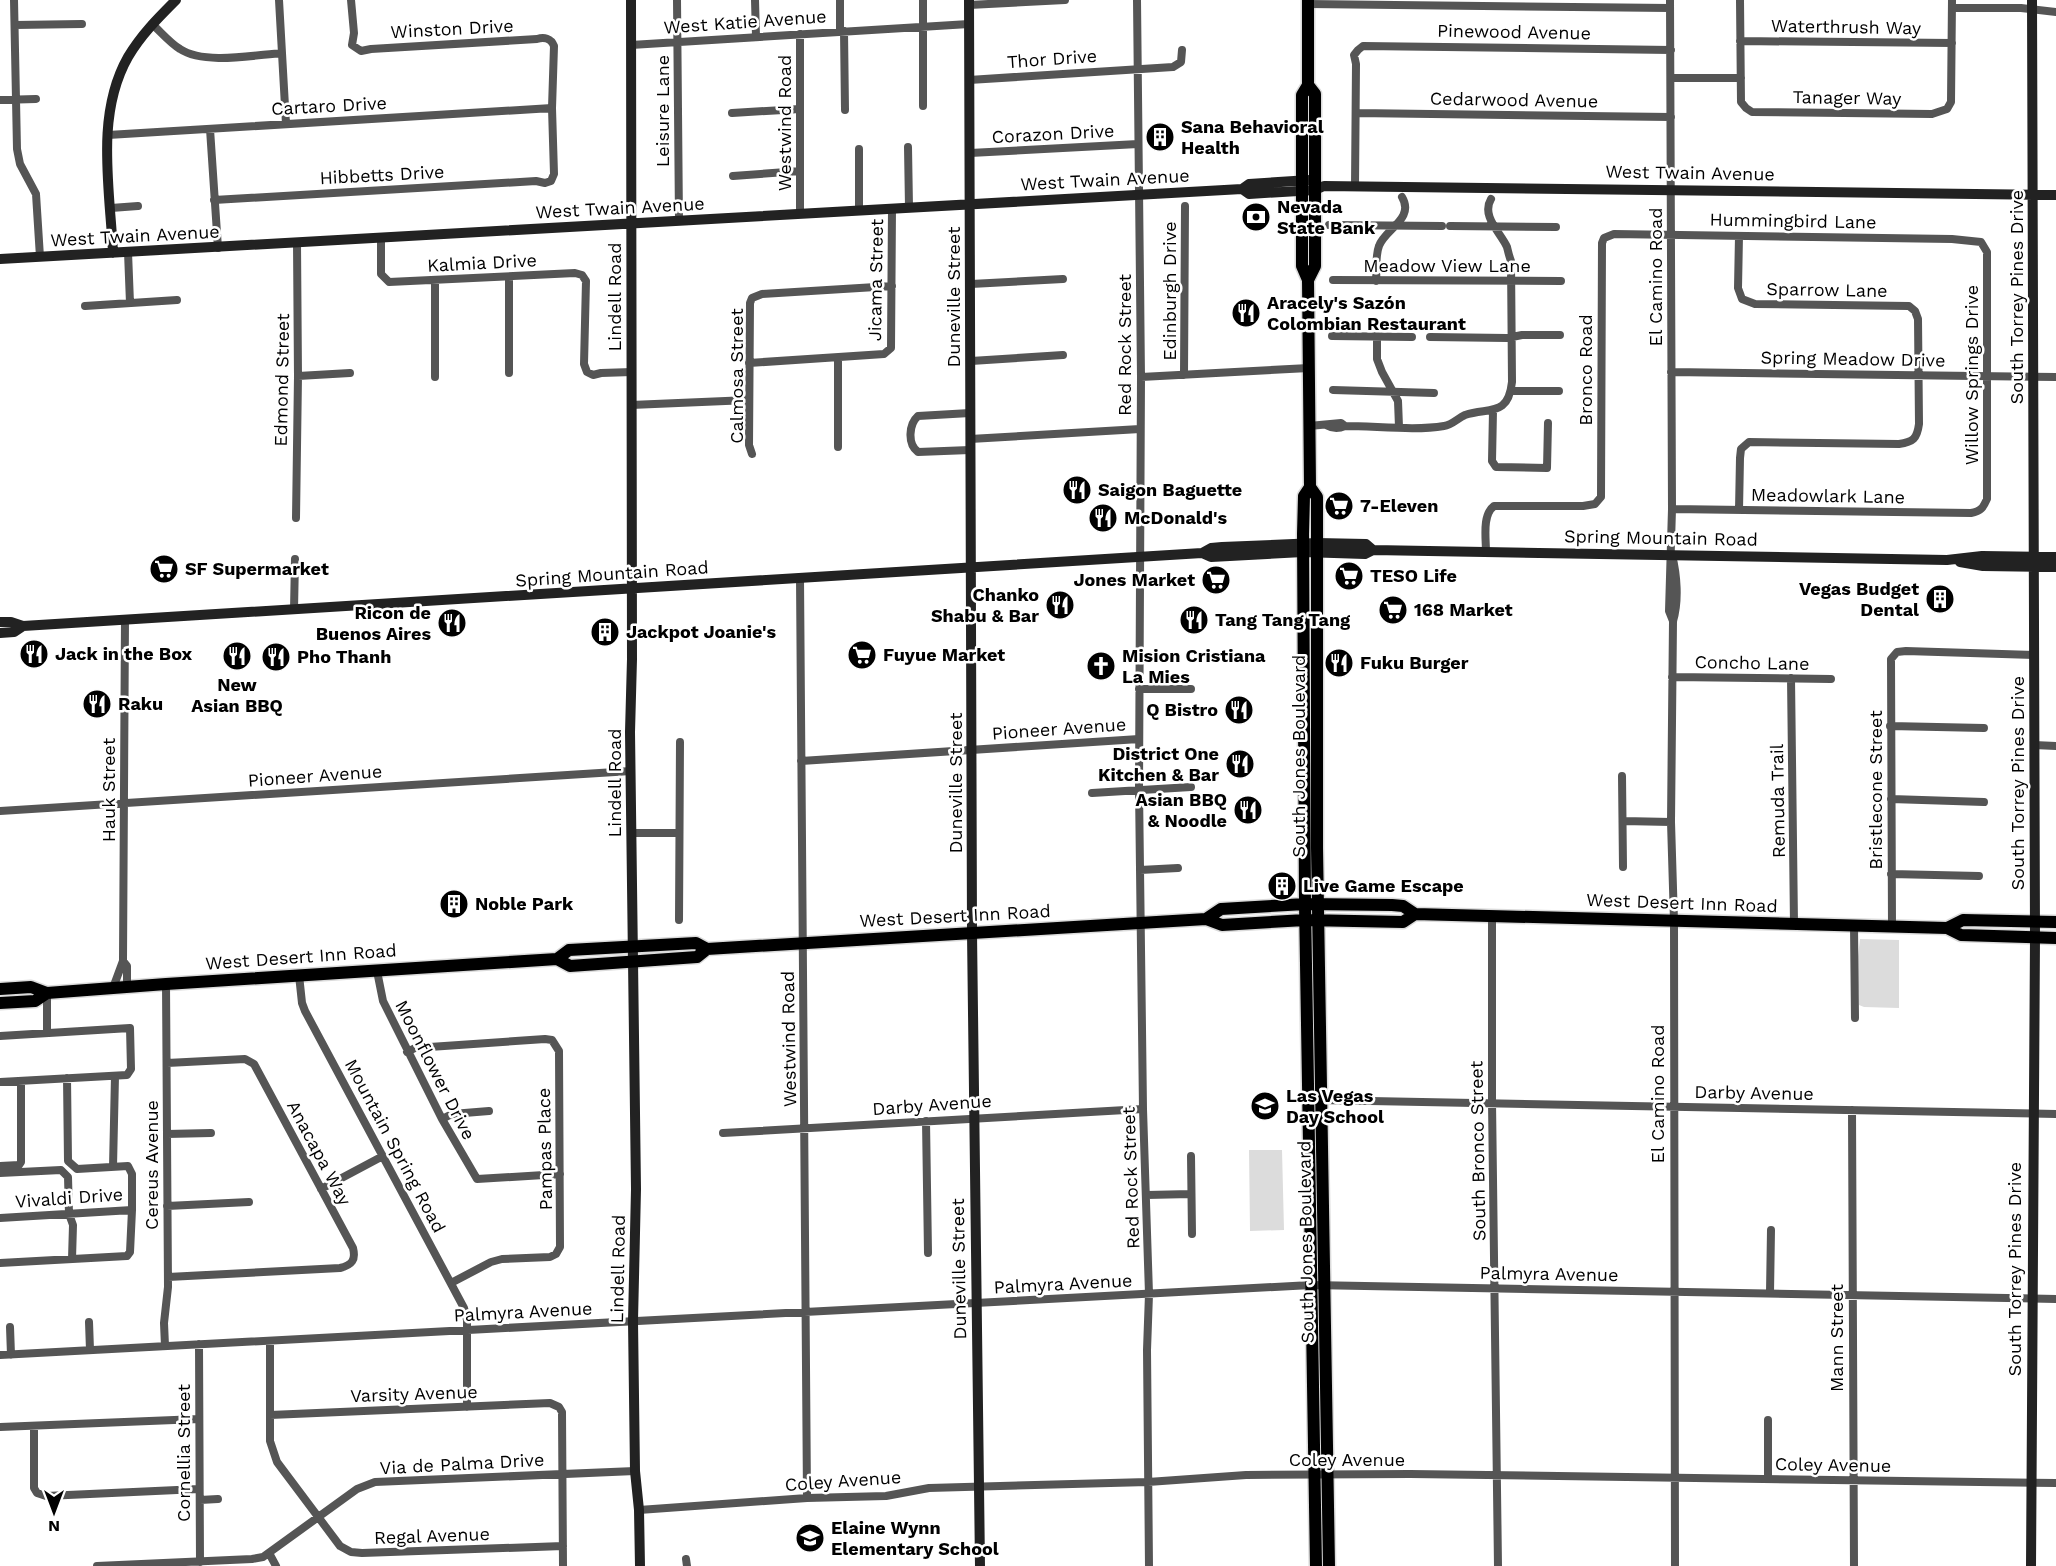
<svg xmlns="http://www.w3.org/2000/svg" width="2056" height="1566" viewBox="0 0 2056 1566" font-family="'Work Sans',sans-serif">
  <style>
    .green { fill: #dcdcdc }
    .lines { fill: none; stroke-linecap: round; stroke-linejoin: round }
    .primary-casing { stroke: #dbdbdb; stroke-width: 15 }
    .street { stroke: #555; stroke-width: 8 }
    .secondary { stroke: #222; stroke-width: 10 }
    .primary { stroke: #000; stroke-width: 12 }
    .labels { text-anchor: middle; stroke-width: 5; stroke-linejoin: round; paint-order: stroke }
    .street-label { font-size: 18px; fill: #000; stroke: #fff }
    .poi-label { font-size: 18px; font-weight: bold; fill: #000; stroke: #fff; text-anchor: start }
  </style>
  <rect width="100%" height="100%" fill="#fff"/>
  <path class="green" d="M1860 939 1899 940V1008L1864 1007 1859 1005 1857 965Z
    M1249 1150H1282L1284 1230 1250 1231Z"/>
  <g class="lines">
    <g class="primary-casing">
      <path id="primary" d="M1308 0V85L1302 95V266L1308 280 1310 487 1304 496 1303 534 1305 904 1316 1566
        M1308 280 1315 266V94L1308 85
        M1310 487 1317 497V848L1329 1566
        M1206 919 1221 909 1305 904 1392 905 1403 906 1415 914 1947 928 1961 935 2056 938
        M1947 928 1963 920 2056 922
        M557 959 569 950 696 943 707 949 1206 919 1222 925 1305 920 1403 922 1415 914
        M0 989 31 987 47 993 166 984 557 959 570 966 697 957 707 949
        M0 1003 35 1001 47 993"/>
    </g>
    <path class="street" d="M14 0 17 149 20 164 36 194 40 257
      M279 0 286 124
      M677 0 679 221
      M755 0 756 36
      M923 0V106
      M1137 0 1141 377 1139 789 1143 1109 1149 1294 1147 1350 1149 1566
      M1670 0 1672 509 1669 611 1673 621
      M1740 0 1741 102 1746 108 1752 112 1932 114 1947 109 1951 102 1952 0
      M1308 4 1670 8
      M969 5 1065 0
      M1952 8H2021L2056 12
      M152 24C161 32 170 43 180 49 204 65 254 55 282 53
      M15 25 82 24
      M840 31V0
      M844 31 845 110
      M800 34V213
      M1740 41 1952 43
      M631 45 969 24
      M1671 78H1741
      M969 80 1173 67 1181 62 1182 50
      M0 100 36 99
      M732 113 800 109
      M1356 113 1671 117
      M210 129 218 248
      M108 135 552 108
      M908 147 909 207
      M859 149V210
      M970 153 1138 144
      M733 176 800 171
      M1355 186 1356 64 1354 55 1358 50 1363 46 1671 50
      M214 200 536 181 545 183 551 181 554 174 552 108 554 46C551 38 544 37 537 39L371 49 361 51 352 45 354 33 351 0
      M111 208 138 206
      M1329 225 1442 226
      M1450 226 1556 227
      M1739 236 1738 288 1742 299 1755 304 1909 306 1915 311 1918 319 1919 424C1917 439 1913 442 1899 444L1749 442 1741 449 1740 458 1739 510
      M381 237V274L389 282 575 273 582 275 586 281 584 364 587 372 593 375 601 373 632 372
      M128 252 130 303
      M509 277V373
      M1333 280 1561 281
      M435 281V377
      M1376 281C1377 270 1375 256 1379 246 1385 229 1415 219 1402 197
      M971 284 1063 279
      M85 306 177 300
      M1332 336 1412 337
      M1377 336V359L1382 372 1398 401 1399 427
      M1430 337 1507 338 1522 335H1560
      M838 358V447
      M971 361 1063 355
      M749 363 884 354 891 348 892 208
      M1671 372 2056 377
      M1184 375 1185 206
      M298 376 350 373
      M1141 377 1309 368
      M1333 390 1434 393
      M1511 391H1559
      M631 405 749 400
      M1493 411 1492 461 1496 467 1547 468 1548 423
      M1326 425C1333 429 1338 429 1345 426 1376 426 1415 431 1444 426 1452 425 1458 418 1465 415 1490 407 1508 417 1512 382L1511 261C1509 256 1508 251 1507 247 1500 232 1481 216 1491 199
      M1309 426 1341 423 1345 426
      M970 439 1140 429
      M970 450 918 452C907 444 909 424 918 416L970 413
      M752 454 749 445 750 303 752 298 762 294 892 286
      M296 518 298 376 297 243
      M1486 552C1486 538 1482 515 1494 506H1583L1595 504 1601 497 1602 243 1604 238 1614 234 1952 239 1981 242 1987 252V499C1983 508 1981 511 1971 513L1672 509
      M1672 555C1677 575 1679 601 1673 621L1671 822 1674 921 1675 1566
      M800 578 807 1498
      M294 610 295 559
      M1672 677 1831 679
      M1791 678 1794 924
      M1139 689H1191
      M1890 726 1984 728
      M2034 745 2056 746
      M801 761 1139 739
      M1622 776 1623 867
      M1092 793 1191 787
      M1891 799 1984 802
      M0 811 631 771
      M1623 821 1671 822
      M631 833H679
      M1140 870 1178 868
      M1891 874 1979 876
      M1492 916V1102L1498 1566
      M679 920 680 742
      M1854 926 1855 1018
      M1892 926 1891 659 1897 652 1906 651 2034 655
      M123 961 127 966V987
      M377 971 383 1001 442 1119 477 1179 560 1174
      M299 975 302 1003 305 1011 464 1308 467 1320V1407
      M113 988 123 961 125 619
      M47 993V1033
      M0 1036 130 1028 131 1069 127 1075 0 1082
      M407 1052 415 1048 545 1039 552 1040 559 1051 560 1247 556 1254 550 1257 502 1259 491 1262 451 1283
      M167 1063 245 1059 254 1064 353 1248C356 1260 352 1265 340 1268L168 1277
      M1318 1100 2056 1114
      M1852 1110 1854 1566
      M442 1119 452 1114 489 1111
      M926 1121 928 1253
      M723 1133 1143 1109
      M167 1134 211 1133
      M1191 1156 1192 1234
      M0 1166 19 1165 21 1162V1081
      M113 1167 115 1076
      M0 1173 61 1170 68 1177 69 1214 73 1225 72 1259
      M321 1189 383 1156
      M1147 1195 1191 1194
      M167 1206 249 1202
      M0 1218 132 1210V1174L128 1166 77 1169 68 1161 67 1078
      M0 1263 127 1256 130 1252 132 1210
      M1770 1293 1771 1230
      M89 1322 90 1350
      M10 1327 11 1355
      M270 1341V1441L277 1462 340 1546 351 1552 362 1553 563 1546
      M199 1344 200 1562
      M165 1346 164 1323 168 1287 166 984
      M0 1355 1311 1285 2056 1299
      M270 1415 550 1403 559 1407 562 1412 563 1566
      M1768 1420V1479
      M34 1426V1488L37 1493 46 1496 199 1489
      M0 1427 199 1419
      M200 1500 218 1499
      M639 1510 807 1498 886 1496 929 1488 1148 1482 1246 1475 1410 1474 2056 1483
      M269 1553 276 1566
      M686 1559 687 1566
      M97 1566 252 1559 263 1557 357 1489 375 1482 635 1471"/>
    <path class="secondary" d="M631 0 632 659 630 732 636 1189 633 1321 635 1471 639 1510 640 1566
      M969 0 972 933 980 1566
      M1242 189 1249 184 1310 180
      M113 253C110 189 95 115 128 57 141 35 158 18 176 0
      M0 259 1242 189 1249 194 1315 190 1324 186 2056 195
      M1202 553 1211 557 1303 552 1365 554 1373 550 1947 560 1982 556 2056 557
      M1960 562 1983 566 2056 567
      M0 622H11L23 626 1202 553 1211 548 1222 547 1317 543 1366 544 1373 550
      M0 633 14 632 23 626
      M2031 1566 2035 937 2032 0"/>
    <use href="#primary" class="primary"/>
  </g>
  <defs>
    <g id="building-disc" transform="scale(1.5)"><circle r="9.5" fill="#000" stroke="#fff"/><path d="M-4-6H4V6H1V3H-1V6H-4ZM-2.5-4.3h1.7v1.8h-1.7ZM.8-4.3h1.7v1.8H.8ZM-2.5-1h1.7V.8h-1.7ZM.8-1h1.7V.8H.8Z" fill="#fff"/></g>
    <g id="bank-disc" transform="scale(1.5)"><circle r="9.5" fill="#000" stroke="#fff"/><path d="M-6-4H6V4H-6ZM0-2.3a2.3 2.3 0 1 0 0 4.6a2.3 2.3 0 1 0 0-4.6Z" fill="#fff"/></g>
    <g id="restaurant-disc" transform="scale(1.5)"><circle r="9.5" fill="#000" stroke="#fff"/><path d="M-5-6h1v4h1v-4h1v4h1v-4h1v5L-1.5 .5V6h-2V.5L-5-1ZM5-6V6H3V1.5H1.5Q1.5-4 5-6Z" fill="#fff"/></g>
    <g id="supermarket-disc" transform="scale(1.5)"><circle r="9.5" fill="#000" stroke="#fff"/><path d="M-6-5.5h2.5l.6 2H6L4.5 2H-2.5L-4.4-4H-6ZM-1.5 3.2a1.3 1.3 0 1 0 .1 0ZM3 3.2a1.3 1.3 0 1 0 .1 0Z" fill="#fff"/></g>
    <g id="church-disc" transform="scale(1.5)"><circle r="9.5" fill="#000" stroke="#fff"/><path d="M-1.2-6h2.4v3.5h3.3v2.4h-3.3V6h-2.4V-.1h-3.3v-2.4h3.3Z" fill="#fff"/></g>
    <g id="school-disc" transform="scale(1.5)"><circle r="9.5" fill="#000" stroke="#fff"/><path d="M0-5L7-2L0 1L-7-2ZM-4 1L0 2.5L4 1V4Q0 6-4 4Z" fill="#fff"/></g>
  </defs>
  <g fill-rule="evenodd">
    <use href="#building-disc" x="1160" y="137"/>
    <use href="#bank-disc" x="1256" y="217"/>
    <use href="#restaurant-disc" x="1246" y="313"/>
    <use href="#restaurant-disc" x="1077" y="490"/>
    <use href="#supermarket-disc" x="1339" y="506"/>
    <use href="#restaurant-disc" x="1103" y="518"/>
    <use href="#supermarket-disc" x="164" y="569"/>
    <use href="#supermarket-disc" x="1349" y="576"/>
    <use href="#supermarket-disc" x="1216" y="580"/>
    <use href="#building-disc" x="1940" y="599"/>
    <use href="#restaurant-disc" x="1060" y="605"/>
    <use href="#supermarket-disc" x="1393" y="610"/>
    <use href="#restaurant-disc" x="1194" y="620"/>
    <use href="#restaurant-disc" x="452" y="623"/>
    <use href="#building-disc" x="605" y="632"/>
    <use href="#restaurant-disc" x="34" y="654"/>
    <use href="#supermarket-disc" x="862" y="655"/>
    <use href="#restaurant-disc" x="237" y="656"/>
    <use href="#restaurant-disc" x="276" y="657"/>
    <use href="#restaurant-disc" x="1339" y="663"/>
    <use href="#church-disc" x="1101" y="666"/>
    <use href="#restaurant-disc" x="97" y="704"/>
    <use href="#restaurant-disc" x="1239" y="710"/>
    <use href="#restaurant-disc" x="1240" y="764"/>
    <use href="#restaurant-disc" x="1248" y="810"/>
    <use href="#building-disc" x="1282" y="886"/>
    <use href="#building-disc" x="454" y="904"/>
    <use href="#school-disc" x="1265" y="1106"/>
    <use href="#school-disc" x="810" y="1538"/>
  </g>
  <g class="labels">
    <g class="street-label">
      <text transform="translate(745 22) rotate(-4)" y="6">West Katie Avenue</text>
      <text transform="translate(1846 27) rotate(1)" y="6">Waterthrush Way</text>
      <text transform="translate(452 29) rotate(-3)" y="6">Winston Drive</text>
      <text transform="translate(1514 32) rotate(1)" y="6">Pinewood Avenue</text>
      <text transform="translate(1052 59) rotate(-4)" y="6">Thor Drive</text>
      <text transform="translate(1847 98) rotate(1)" y="6">Tanager Way</text>
      <text transform="translate(1514 100) rotate(1)" y="6">Cedarwood Avenue</text>
      <text transform="translate(329 106) rotate(-3)" y="6">Cartaro Drive</text>
      <text transform="translate(663 111) rotate(-90)" y="6">Leisure Lane</text>
      <text transform="translate(785 123) rotate(-90)" y="6">Westwind Road</text>
      <text transform="translate(1053 134) rotate(-3)" y="6">Corazon Drive</text>
      <text transform="translate(1690 173) rotate(1)" y="6">West Twain Avenue</text>
      <text transform="translate(382 175) rotate(-3)" y="6">Hibbetts Drive</text>
      <text transform="translate(1105 180) rotate(-3)" y="6">West Twain Avenue</text>
      <text transform="translate(620 208) rotate(-3)" y="6">West Twain Avenue</text>
      <text transform="translate(1793 221) rotate(1)" y="6">Hummingbird Lane</text>
      <text transform="translate(135 236) rotate(-3)" y="6">West Twain Avenue</text>
      <text transform="translate(482 263) rotate(-3)" y="6">Kalmia Drive</text>
      <text x="1447" y="272">Meadow View Lane</text>
      <text transform="translate(1656 277) rotate(-90)" y="6">El Camino Road</text>
      <text transform="translate(876 280) rotate(-89)" y="6">Jicama Street</text>
      <text transform="translate(1827 290) rotate(1)" y="6">Sparrow Lane</text>
      <text transform="translate(1170 291) rotate(-90)" y="6">Edinburgh Drive</text>
      <text transform="translate(615 297) rotate(-90)" y="6">Lindell Road</text>
      <text transform="translate(954 297) rotate(-90)" y="6">Duneville Street</text>
      <text transform="translate(2017 297) rotate(-90)" y="6">South Torrey Pines Drive</text>
      <text transform="translate(1125 345) rotate(-90)" y="6">Red Rock Street</text>
      <text transform="translate(1853 359) rotate(1)" y="6">Spring Meadow Drive</text>
      <text transform="translate(1586 370) rotate(-90)" y="6">Bronco Road</text>
      <text transform="translate(1972 375) rotate(-90)" y="6">Willow Springs Drive</text>
      <text transform="translate(737 376) rotate(-90)" y="6">Calmosa Street</text>
      <text transform="translate(282 380) rotate(-89)" y="6">Edmond Street</text>
      <text transform="translate(1828 496) rotate(1)" y="6">Meadowlark Lane</text>
      <text transform="translate(1661 538) rotate(1)" y="6">Spring Mountain Road</text>
      <text transform="translate(612 574) rotate(-4)" y="6">Spring Mountain Road</text>
      <text transform="translate(1752 663) rotate(1)" y="6">Concho Lane</text>
      <text transform="translate(1059 729) rotate(-4)" y="6">Pioneer Avenue</text>
      <text transform="translate(1299 756) rotate(-90)" y="6">South Jones Boulevard</text>
      <text transform="translate(315 776) rotate(-4)" y="6">Pioneer Avenue</text>
      <text transform="translate(615 783) rotate(-90)" y="6">Lindell Road</text>
      <text transform="translate(956 783) rotate(-90)" y="6">Duneville Street</text>
      <text transform="translate(2018 783) rotate(-90)" y="6">South Torrey Pines Drive</text>
      <text transform="translate(109 790) rotate(-90)" y="6">Hauk Street</text>
      <text transform="translate(1876 790) rotate(-90)" y="6">Bristlecone Street</text>
      <text transform="translate(1778 801) rotate(-91)" y="6">Remuda Trail</text>
      <text transform="translate(1682 903) rotate(2)" y="6">West Desert Inn Road</text>
      <text transform="translate(955 916) rotate(-3)" y="6">West Desert Inn Road</text>
      <text transform="translate(301 957) rotate(-4)" y="6">West Desert Inn Road</text>
      <text transform="translate(789 1039) rotate(-91)" y="6">Westwind Road</text>
      <text transform="translate(435 1070) rotate(63)" y="6">Moonflower Drive</text>
      <text transform="translate(1754 1093) rotate(1)" y="6">Darby Avenue</text>
      <text transform="translate(1658 1094) rotate(-90)" y="6">El Camino Road</text>
      <text transform="translate(932 1105) rotate(-4)" y="6">Darby Avenue</text>
      <text transform="translate(395 1146) rotate(62)" y="6">Mountain Spring Road</text>
      <text transform="translate(545 1149) rotate(-91)" y="6">Pampas Place</text>
      <text transform="translate(1478 1151) rotate(-91)" y="6">South Bronco Street</text>
      <text transform="translate(319 1153) rotate(62)" y="6">Anacapa Way</text>
      <text transform="translate(152 1165) rotate(-90)" y="6">Cereus Avenue</text>
      <text transform="translate(1131 1178) rotate(-92)" y="6">Red Rock Street</text>
      <text transform="translate(69 1198) rotate(-4)" y="6">Vivaldi Drive</text>
      <text transform="translate(1306 1242) rotate(-91)" y="6">South Jones Boulevard</text>
      <text transform="translate(618 1269) rotate(-89)" y="6">Lindell Road</text>
      <text transform="translate(959 1269) rotate(-91)" y="6">Duneville Street</text>
      <text transform="translate(2015 1269) rotate(-90)" y="6">South Torrey Pines Drive</text>
      <text transform="translate(1549 1274) rotate(1)" y="6">Palmyra Avenue</text>
      <text transform="translate(1063 1284) rotate(-3)" y="6">Palmyra Avenue</text>
      <text transform="translate(523 1312) rotate(-3)" y="6">Palmyra Avenue</text>
      <text transform="translate(1837 1338) rotate(-90)" y="6">Mann Street</text>
      <text transform="translate(414 1394) rotate(-2)" y="6">Varsity Avenue</text>
      <text transform="translate(184 1453) rotate(-90)" y="6">Cornellia Street</text>
      <text x="1347" y="1466">Coley Avenue</text>
      <text transform="translate(462 1464) rotate(-3)" y="6">Via de Palma Drive</text>
      <text transform="translate(1833 1465) rotate(1)" y="6">Coley Avenue</text>
      <text transform="translate(843 1481) rotate(-4)" y="6">Coley Avenue</text>
      <text transform="translate(432 1536) rotate(-2)" y="6">Regal Avenue</text>
    </g>
    <g class="poi-label">
      <text x="1181" y="133">Sana Behavioral<tspan x="1181" dy="21">Health</tspan></text>
      <text x="1277" y="213">Nevada<tspan x="1277" dy="21">State Bank</tspan></text>
      <text x="1267" y="309">Aracely's Sazón<tspan x="1267" dy="21">Colombian Restaurant</tspan></text>
      <text x="1098" y="496">Saigon Baguette</text>
      <text x="1360" y="512">7-Eleven</text>
      <text x="1124" y="524">McDonald's</text>
      <text x="185" y="575">SF Supermarket</text>
      <text x="1370" y="582">TESO Life</text>
      <text x="1195" y="586" text-anchor="end">Jones Market</text>
      <text x="1919" y="595" text-anchor="end">Vegas Budget<tspan x="1919" dy="21">Dental</tspan></text>
      <text x="1039" y="601" text-anchor="end">Chanko<tspan x="1039" dy="21">Shabu &amp; Bar</tspan></text>
      <text x="1414" y="616">168 Market</text>
      <text x="431" y="619" text-anchor="end">Ricon de<tspan x="431" dy="21">Buenos Aires</tspan></text>
      <text x="1215" y="626">Tang Tang Tang</text>
      <text x="626" y="638">Jackpot Joanie's</text>
      <text x="55" y="660">Jack in the Box</text>
      <text x="883" y="661">Fuyue Market</text>
      <text x="1122" y="662">Mision Cristiana<tspan x="1122" dy="21">La Mies</tspan></text>
      <text x="297" y="663">Pho Thanh</text>
      <text x="1360" y="669">Fuku Burger</text>
      <text x="237" y="691" text-anchor="middle">New<tspan x="237" dy="21">Asian BBQ</tspan></text>
      <text x="118" y="710">Raku</text>
      <text x="1218" y="716" text-anchor="end">Q Bistro</text>
      <text x="1219" y="760" text-anchor="end">District One<tspan x="1219" dy="21">Kitchen &amp; Bar</tspan></text>
      <text x="1227" y="806" text-anchor="end">Asian BBQ<tspan x="1227" dy="21">&amp; Noodle</tspan></text>
      <text x="1303" y="892">Live Game Escape</text>
      <text x="475" y="910">Noble Park</text>
      <text x="1286" y="1102">Las Vegas<tspan x="1286" dy="21">Day School</tspan></text>
      <text x="831" y="1534">Elaine Wynn<tspan x="831" dy="21">Elementary School</tspan></text>
    </g>
  </g>
  <g transform="translate(54 1512) rotate(180)" stroke="#ffffff" stroke-width="4.5" paint-order="stroke">
  <path d="M0-4.5L10 22L0 15L-10 22Z" fill="#000000"/>
  <text y="-9" font-size="16" font-weight="bold" text-anchor="middle" fill="#000000">N</text>
  </g>
</svg>
